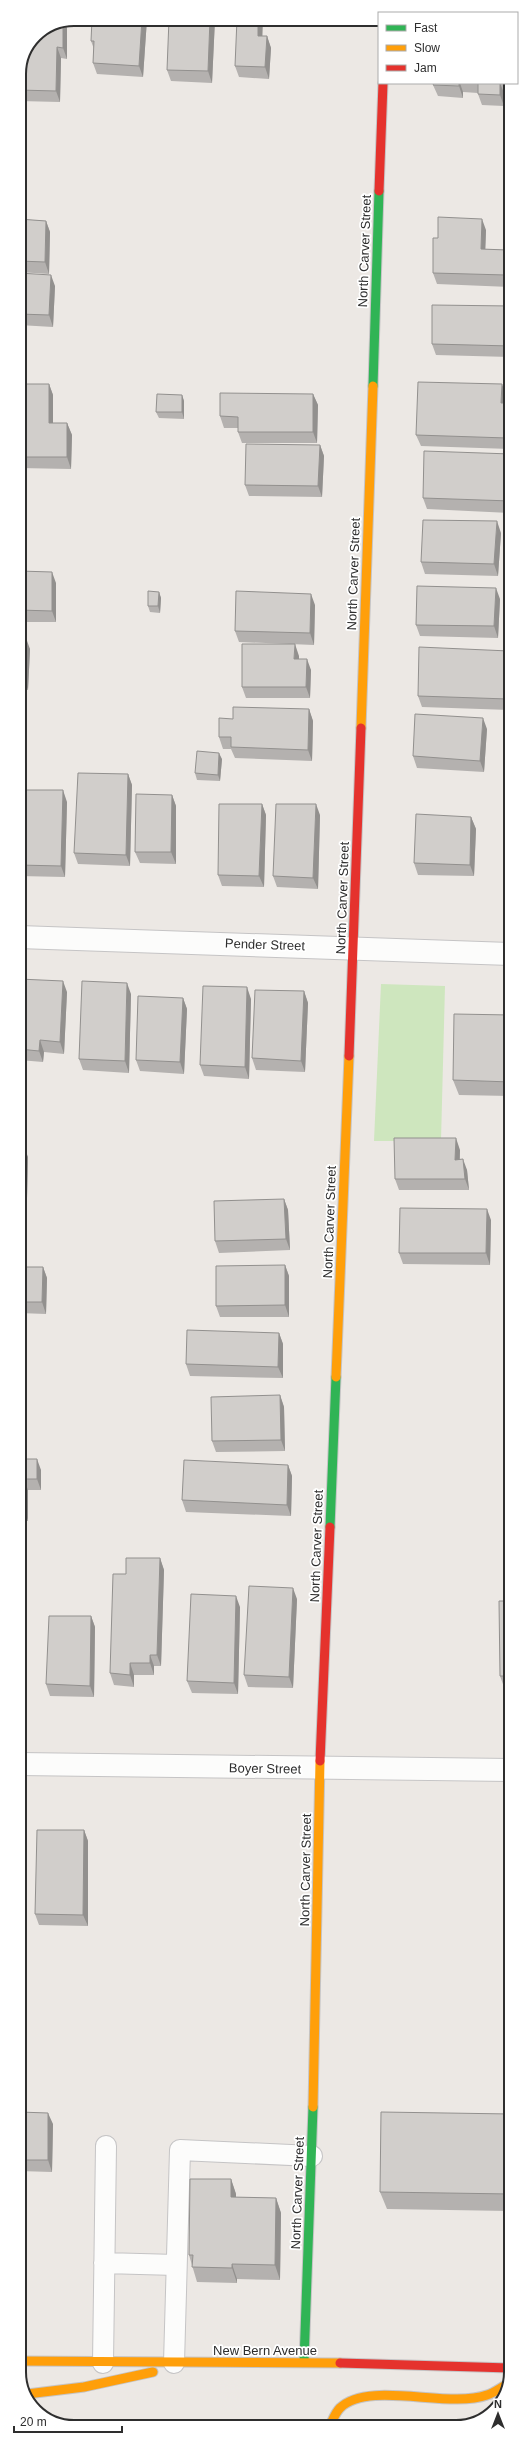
<svg xmlns="http://www.w3.org/2000/svg" width="530" height="2446" viewBox="0 0 530 2446" font-family="Helvetica,sans-serif">
  <style>
    .green { fill: #cee6be }
    .lines { fill: none; stroke-linecap: round; stroke-linejoin: round }
    .lane-casing { stroke: #c5c4c5; stroke-width: 22 }
    .street-casing { stroke: #c5c4c5; stroke-width: 24 }
    .fast-casing { stroke: #c5c4c5; stroke-width: 11 }
    .slow-casing { stroke: #c5c4c5; stroke-width: 11 }
    .jam-casing { stroke: #c5c4c5; stroke-width: 11 }
    .lane { stroke: #fcfcfb; stroke-width: 20 }
    .street { stroke: #fcfcfb; stroke-width: 22 }
    .fast { stroke: #30b455; stroke-width: 9 }
    .slow { stroke: #ff9f0a; stroke-width: 9 }
    .jam { stroke: #e5322d; stroke-width: 9 }
    .wall { fill: #b4b1af }
    .shaded-wall { fill: #92908e }
    .building { fill: #d1cecb; stroke: #92908e }
    .labels { text-anchor: middle; stroke-width: 3.5; stroke-linejoin: round; paint-order: stroke }
    .street-label { font-size: 13px; fill: #2e2e2e; stroke: #fff }
    .rim { fill: none; stroke: #2e2e2e; stroke-width: 2 }
  </style>
  <rect width="100%" height="100%" fill="#ece8e4"/>
  <path class="green" d="M381 984 445 986 441 1141H374Z"/>
  <g class="lines">
    <g class="lane-casing">
      <path id="lane" d="M104 2263 176 2265
        M103 2363 106 2146
        M174 2363 180 2150 312 2156"/>
    </g>
    <g class="street-casing">
      <path id="street" d="M19 937 511 954
        M19 1764 511 1770"/>
    </g>
    <g class="fast-casing">
      <path id="fast" d="M373 386 379 191
        M330 1527 336 1377
        M304 2362 313 2107"/>
    </g>
    <g class="slow-casing">
      <path id="slow" d="M361 728 373 386
        M336 1377 349 1056
        M313 2107 320 1761
        M19 2361 340 2363
        M27 2394 84 2387 153 2372
        M329 2427C332 2422 335 2413 340 2408 369 2380 448 2409 487 2395 494 2393 500 2388 506 2385"/>
    </g>
    <g class="jam-casing">
      <path id="jam" d="M379 191 383 83
        M349 1056 361 728
        M320 1761 330 1527
        M340 2363 511 2368"/>
    </g>
    <use href="#lane" class="lane"/>
    <use href="#street" class="street"/>
    <use href="#fast" class="fast"/>
    <use href="#slow" class="slow"/>
    <use href="#jam" class="jam"/>
  </g>
  <path class="wall" d="M147 19 143 77 97 74 93 63 94 49 91 41Z
    M215 19 212 83 171 81 167 70Z
    M67 28V59L61 58 60 102 19 101V74Z
    M262 36H267L271 48 269 79 239 77 235 66Z
    M434 83H510V94L504 93V106L482 105 478 94V93L463 92V98L438 96 433 85Z
    M19 219 46 221 50 232 49 274 19 272Z
    M486 230 485 249 507 250 511 260 510 287 437 284 433 273 438 238Z
    M19 273 55 286 53 327 19 325Z
    M511 306V357L436 355 432 344Z
    M19 384H49L53 395V423H67L72 435 71 469 19 468Z
    M313 394 318 405 317 443H242L238 432V428H224L220 416Z
    M182 395 184 401V419L159 418 156 412Z
    M506 395V403L511 409V449L421 446 416 435Z
    M320 445 324 456 322 497 249 496 245 485Z
    M511 454V513L427 509 423 498Z
    M501 533 498 576 425 574 421 562Z
    M19 571 56 583V622H19Z
    M159 592 161 598 160 613 150 612 148 606Z
    M500 599 498 638 420 636 416 625Z
    M315 605 314 645 239 642 235 631Z
    M19 637 30 649 28 690H19Z
    M299 656V659L311 670 310 698H246L242 687Z
    M511 656V710L422 707 418 696Z
    M309 709 313 721 312 761 235 758 231 749H223L219 737 233 719Z
    M487 729 484 772 417 768 413 756Z
    M222 759 220 781 197 780 195 773Z
    M128 774 132 785 130 866 78 864 74 853Z
    M19 790 67 802 65 877 19 876Z
    M172 795 176 806V864L140 863 135 852Z
    M262 804 266 815 264 887 222 886 218 875Z
    M320 815 318 889 277 887 273 876Z
    M471 817 476 829 474 876 418 875 414 863Z
    M19 979 67 992 64 1054 44 1052 43 1062 19 1060Z
    M304 991 308 1003 305 1072 256 1070 252 1058Z
    M131 994 129 1073 83 1070 79 1059Z
    M183 998 187 1009 184 1074 140 1071 136 1060Z
    M251 999 249 1079 204 1076 200 1065Z
    M511 1015V1096L459 1095 453 1080Z
    M19 1146 28 1157 27 1198H19Z
    M460 1150V1159L467 1170 469 1190H399L395 1179Z
    M284 1199 288 1210 290 1250 219 1253 215 1241Z
    M19 1206 23 1216 22 1256H19Z
    M491 1220 490 1265 403 1264 399 1253Z
    M285 1265 289 1276V1317H220L216 1306Z
    M19 1267H43L47 1278 46 1314 19 1313Z
    M279 1333 283 1344V1378L190 1376 186 1364Z
    M280 1395 284 1407 285 1451 216 1452 212 1441Z
    M19 1459 41 1470V1490H28V1521H19Z
    M288 1465 292 1476 291 1516 186 1512 182 1500Z
    M160 1558 164 1570 161 1666H154V1675H134V1687L114 1685 110 1673 126 1574Z
    M297 1599 293 1688 248 1687 244 1675Z
    M511 1601V1699H510L506 1687H504L500 1676Z
    M240 1607 238 1694 192 1693 187 1681Z
    M91 1616 95 1627 94 1697 50 1696 46 1684Z
    M19 1830 23 1841 21 1925H19Z
    M84 1830 88 1841V1926L39 1925 35 1914Z
    M19 2112 53 2124 52 2172 19 2171Z
    M511 2114V2211L387 2209 380 2192Z
    M231 2179 236 2194V2197L276 2198 281 2213 280 2280 237 2279V2283L197 2282 189 2255Z"/>
  <path class="shaded-wall" d="M142 19H147L143 77 139 66Z
    M210 19H215L212 83 208 71Z
    M258 19H263L262 48 258 36Z
    M65 23 67 28V59L63 48V24Z
    M267 36 271 48 269 79 265 67Z
    M57 47 61 58 60 102 56 91Z
    M459 83H460L463 92V98L459 86Z
    M500 83 504 93V106L500 95Z
    M482 219 486 230 485 260 481 249Z
    M46 221 50 232 49 274 45 262Z
    M507 250 511 260 510 287 506 275Z
    M51 275 55 286 53 327 49 315Z
    M49 384 53 395V435L49 423Z
    M502 384 506 395 505 414 501 403Z
    M313 394 318 405 317 443 313 432Z
    M182 395 184 401V419L182 412Z
    M508 403 511 409V447L507 438Z
    M67 423 72 435 71 469 67 457Z
    M320 445 324 456 322 497 318 486Z
    M497 521 501 533 498 576 494 564Z
    M52 572 56 583V622L52 611Z
    M496 588 500 599 498 638 494 626Z
    M159 592 161 598 160 613 158 606Z
    M311 594 315 605 314 645 310 633Z
    M26 638 30 649 28 690 24 679Z
    M295 644 299 656V670L294 659Z
    M509 651 511 656V707L508 699Z
    M307 659 311 670 310 698 306 687Z
    M309 709 313 721 312 761 308 750Z
    M483 718 487 729 484 772 480 761Z
    M219 753 222 759 220 781 218 775Z
    M128 774 132 785 130 866 126 855Z
    M63 790 67 802 65 877 61 866Z
    M172 795 176 806V864L171 852Z
    M262 804 266 815 264 887 259 876Z
    M316 804 320 815 318 889 313 878Z
    M471 817 476 829 474 876 470 865Z
    M63 981 67 992 64 1054 60 1042Z
    M127 983 131 994 129 1073 125 1061Z
    M247 987 251 999 249 1079 245 1067Z
    M304 991 308 1003 305 1072 301 1061Z
    M183 998 187 1009 184 1074 180 1062Z
    M40 1040 44 1052 43 1062 39 1051Z
    M456 1138 460 1150 459 1171 455 1160Z
    M24 1146 28 1157 27 1198 23 1187Z
    M463 1159 467 1170 469 1190 465 1179Z
    M284 1199 288 1210 290 1250 286 1239Z
    M19 1206 23 1216 22 1256 19 1248Z
    M487 1209 491 1220 490 1265 486 1253Z
    M285 1265 289 1276V1317L285 1305Z
    M43 1267 47 1278 46 1314 42 1302Z
    M279 1333 283 1344V1378L278 1367Z
    M280 1395 284 1407 285 1451 281 1440Z
    M37 1459 41 1470V1490L37 1479Z
    M288 1465 292 1476 291 1516 287 1505Z
    M24 1479 28 1490V1521L24 1509Z
    M160 1558 164 1570 161 1666 157 1655Z
    M293 1588 297 1599 293 1688 289 1677Z
    M236 1596 240 1607 238 1694 234 1683Z
    M91 1616 95 1627 94 1697 90 1686Z
    M150 1655 154 1666V1675L150 1663Z
    M130 1663 134 1675V1687L130 1675Z
    M19 1830 23 1841 21 1925 19 1919Z
    M84 1830 88 1841V1926L83 1915Z
    M48 2113 53 2124 52 2172 48 2160Z
    M231 2179 236 2194V2212L231 2197Z
    M276 2198 281 2213 280 2280 275 2265Z
    M232 2264 237 2279V2283L232 2268Z"/>
  <path class="building" d="M92 19H142L139 66 93 63 94 41H91Z
    M169 19H210L208 71 167 70Z
    M237 19H258V36H267L265 67 235 66Z
    M63 24V48L57 47 56 91 19 90V74L35 35Z
    M434 83H459V86L433 85Z
    M478 83H500V95L478 94Z
    M438 217 482 219 481 249 507 250 506 275 433 273V238H438Z
    M19 219 46 221 45 262 19 261Z
    M19 273 51 275 49 315 19 314Z
    M432 305 511 306V346L432 344Z
    M418 382 502 384 501 403H508L507 438 416 435Z
    M19 384H49V423H67V457H19Z
    M220 393 313 394V432H238V417L220 416Z
    M157 394 182 395V412H156Z
    M246 444 320 445 318 486 245 485Z
    M424 451 511 454V501L423 498Z
    M423 520 497 521 494 564 421 562Z
    M19 571 52 572V611L19 610Z
    M417 586 496 588 494 626 416 625Z
    M148 591 159 592 158 606H148Z
    M236 591 311 594 310 633 235 631Z
    M19 637 26 638 24 679H19Z
    M242 644H295L294 659H307L306 687H242Z
    M419 647 509 651 508 699 418 696Z
    M233 707 309 709 308 750 231 747V737H219V718L233 719Z
    M415 714 483 718 480 761 413 756Z
    M197 751 219 753 218 775 195 773Z
    M78 773 128 774 126 855 74 853Z
    M19 790H63L61 866 19 865Z
    M136 794 172 795 171 852H135Z
    M219 804H262L259 876 218 875Z
    M276 804H316L313 878 273 876Z
    M416 814 471 817 470 865 414 863Z
    M19 979 63 981 60 1042 40 1040 39 1051 19 1049Z
    M82 981 127 983 125 1061 79 1059Z
    M203 986 247 987 245 1067 200 1065Z
    M255 990 304 991 301 1061 252 1058Z
    M138 996 183 998 180 1062 136 1060Z
    M454 1014 511 1015V1082L453 1080Z
    M394 1138H456L455 1160 463 1159 465 1179H395Z
    M19 1146H24L23 1187H19Z
    M284 1199 286 1239 215 1241 214 1201Z
    M400 1208 487 1209 486 1253H399Z
    M285 1265V1305L216 1306V1266Z
    M19 1267H43L42 1302H19Z
    M187 1330 279 1333 278 1367 186 1364Z
    M280 1395 281 1440 212 1441 211 1397Z
    M19 1459H37V1479H24V1509H19Z
    M184 1460 288 1465 287 1505 182 1500Z
    M126 1558H160L157 1655H150V1663H130V1675L110 1673 113 1574H126Z
    M249 1586 293 1588 289 1677 244 1675Z
    M191 1594 236 1596 234 1683 187 1681Z
    M499 1601H511V1687H506V1676H500Z
    M49 1616H91L90 1686 46 1684Z
    M37 1830H84L83 1915 35 1914Z
    M19 2112 48 2113V2160H19Z
    M381 2112 511 2114V2194L380 2192Z
    M190 2179H231V2197L276 2198 275 2265 232 2264V2268L192 2267 193 2255H189Z"/>
  <g class="labels">
    <g class="street-label">
      <text transform="translate(364 251) rotate(-88)" y="5">North Carver Street</text>
      <text transform="translate(353 574) rotate(-88)" y="5">North Carver Street</text>
      <text transform="translate(342 898) rotate(-88)" y="5">North Carver Street</text>
      <text transform="translate(265 944) rotate(2)" y="5">Pender Street</text>
      <text transform="translate(329 1222) rotate(-88)" y="5">North Carver Street</text>
      <text transform="translate(316 1546) rotate(-88)" y="5">North Carver Street</text>
      <text transform="translate(265 1768) rotate(1)" y="5">Boyer Street</text>
      <text transform="translate(305 1870) rotate(-89)" y="5">North Carver Street</text>
      <text transform="translate(297 2193) rotate(-88)" y="5">North Carver Street</text>
      <text x="265" y="2355">New Bern Avenue</text>
    </g>
  </g>
  <path d="M0 0H530V2446H0ZM74 26H456A48 48 0 0 1 504 74V2372A48 48 0 0 1 456 2420H74A48 48 0 0 1 26 2372V74A48 48 0 0 1 74 26Z" fill="#fff" fill-rule="evenodd"/>
  <path class="rim" d="M74 26H456A48 48 0 0 1 504 74V2372A48 48 0 0 1 456 2420H74A48 48 0 0 1 26 2372V74A48 48 0 0 1 74 26Z"/>
  <rect x="378" y="12" width="140" height="72" fill="#ffffff" stroke="#ababab"/>
  <rect x="386" y="25" width="20" height="6" fill="#30b455" stroke="#ababab"/>
  <text x="414" y="32" font-size="12" fill="#2e2e2e">Fast</text>
  <rect x="386" y="45" width="20" height="6" fill="#ff9f0a" stroke="#ababab"/>
  <text x="414" y="52" font-size="12" fill="#2e2e2e">Slow</text>
  <rect x="386" y="65" width="20" height="6" fill="#e5322d" stroke="#ababab"/>
  <text x="414" y="72" font-size="12" fill="#2e2e2e">Jam</text>
  <g transform="translate(498 2414)" stroke="#ffffff" stroke-width="3" paint-order="stroke">
  <path d="M0-3L7 15L0 10L-7 15Z" fill="#2e2e2e"/>
  <text y="-6" font-size="11" font-weight="bold" text-anchor="middle" fill="#2e2e2e">N</text>
  </g>
  <path d="M14 2426v6h108v-6" fill="none" stroke="#2e2e2e" stroke-width="2"/>
  <text x="20" y="2426" font-size="12" fill="#2e2e2e" stroke="#ffffff" stroke-width="3" paint-order="stroke">20 m</text>
</svg>
